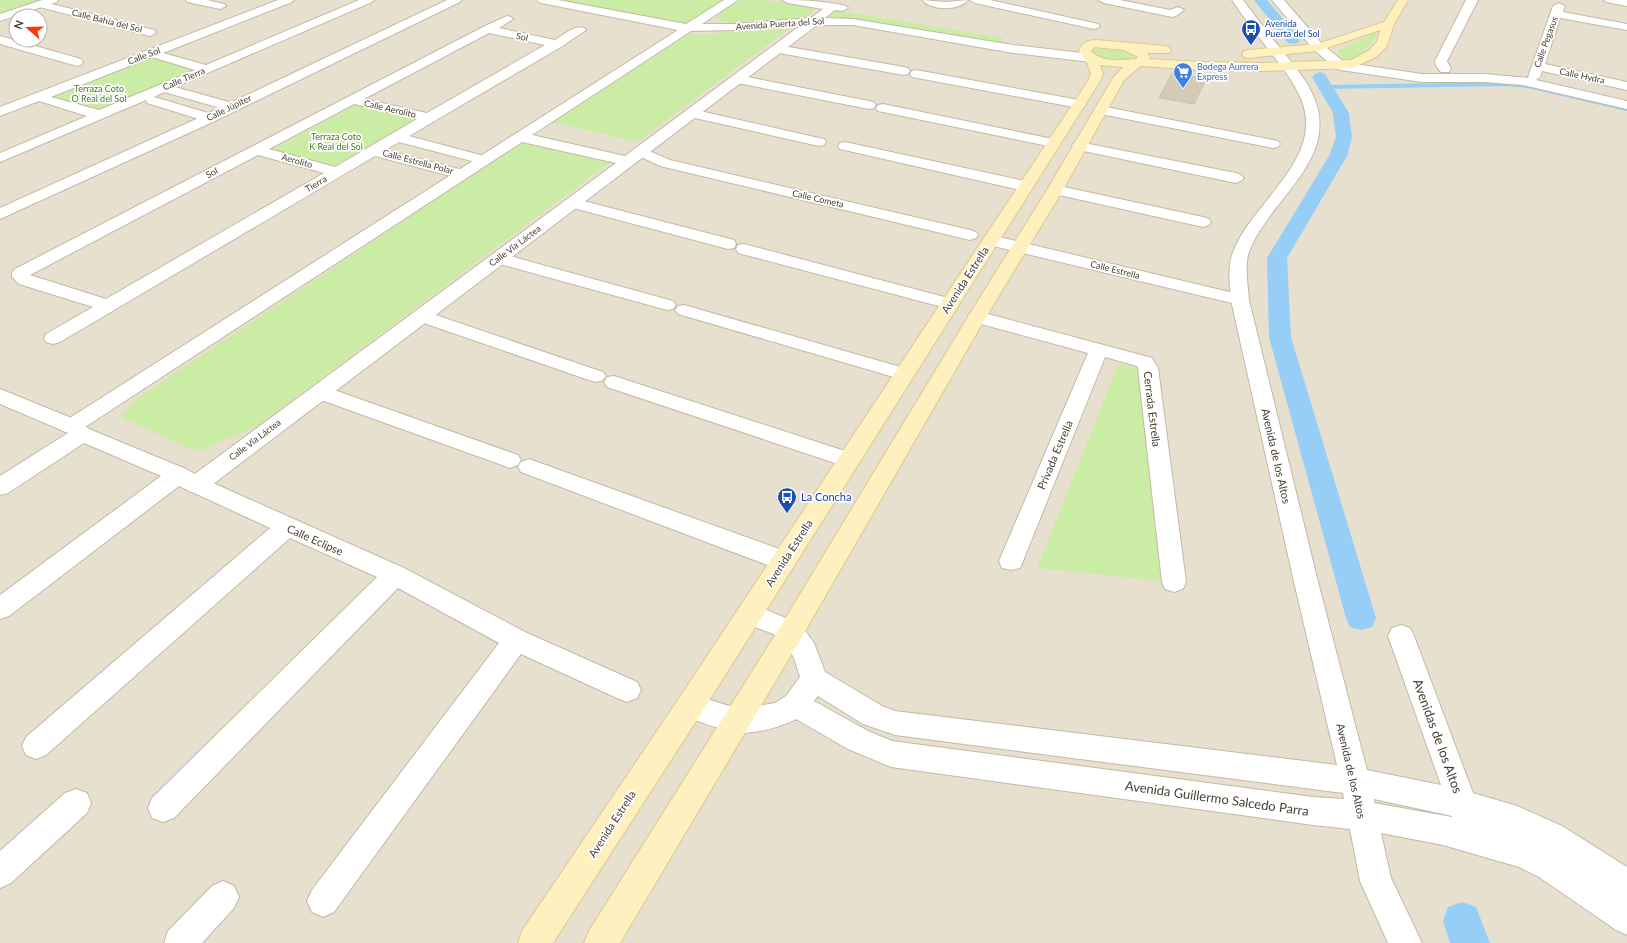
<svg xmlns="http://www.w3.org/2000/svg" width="1627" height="943" viewBox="0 0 1627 943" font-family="Lato,sans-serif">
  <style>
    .residential { fill: #e8e0cf; fill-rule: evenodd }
    .green { fill: #cbeca5 }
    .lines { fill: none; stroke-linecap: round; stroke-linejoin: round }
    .stream { stroke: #96cef8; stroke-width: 4 }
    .canal { fill: #96cef8; fill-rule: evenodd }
    .building { fill: #d5cab6; stroke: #d1c2a8 }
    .minor-casing { stroke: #c2b9a6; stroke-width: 2 }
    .tertiary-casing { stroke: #c2b9a6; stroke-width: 2 }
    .secondary-casing { stroke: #dbc88e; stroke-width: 2 }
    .minor { fill: #fff; fill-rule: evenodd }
    .tertiary { fill: #fff; fill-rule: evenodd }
    .secondary { fill: #fff1bf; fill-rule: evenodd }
    .labels { text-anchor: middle; stroke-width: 3.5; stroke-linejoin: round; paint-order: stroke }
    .far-street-label { font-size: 9px; fill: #453e32; stroke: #fff }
    .far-transit-label { font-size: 9px; fill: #164399; stroke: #fff; text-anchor: start }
    .far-shop-label { font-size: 9px; fill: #366cbe; stroke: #fff; text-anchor: start }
    .far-park-label { font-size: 9px; fill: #417c20; stroke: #fff }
    .street-label { font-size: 11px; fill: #453e32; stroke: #fff }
    .transit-label { font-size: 11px; fill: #164399; stroke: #fff; text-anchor: start }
    .near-street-label { font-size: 13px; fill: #453e32; stroke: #fff }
  </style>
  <rect width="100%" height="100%" fill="#f3eee1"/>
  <path class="residential" d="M0 0H1627V943H0ZM16 16H40V40H16Z"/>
  <path class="green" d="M0 0H42L0 14Z
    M558 0H724L685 24Z
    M741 0H764L817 8 802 20 738 24 727 23 719 19 718 14Z
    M836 10 1004 38 1000 44 823 20Z
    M790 28 637 142 553 122 687 35Z
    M1374 33 1377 34V36C1371 43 1355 65 1344 58 1341 57 1339 53 1337 51Z
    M1092 49C1104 48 1123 47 1133 56L1131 58 1122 61 1098 59 1090 51Z
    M150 53 206 69 100 115 38 97Z
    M360 103 422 118 338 168 272 150Z
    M522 142 609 163 259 425 197 452 121 417 133 401Z
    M1122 364 1136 367 1141 370 1162 581 1037 568 1118 365Z"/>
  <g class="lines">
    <path class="stream" d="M1326 87 1506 84 1528 86 1627 109"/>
    <path class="canal" d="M1254 0H1267L1298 37 1300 40 1298 43 1293 44 1288 43Z
      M1320 72 1325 74 1349 113 1352 137 1347 156 1287 258 1291 337 1376 618 1372 627 1361 630 1350 627 1346 618 1269 337 1267 258 1329 156 1336 137 1333 113 1312 77 1315 74Z
      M1462 902 1476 907 1490 943H1450L1443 921 1448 907Z"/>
  </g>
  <path class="building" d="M1172 73 1206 79 1194 104 1159 98Z"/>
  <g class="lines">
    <g class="minor-casing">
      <path id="minor" d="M186 0H207L224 4 226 6 220 9 187 2Z
        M278 0H294L292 2 163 53 206 65 359 0H374L372 2 175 87 236 104 238 107 236 110 231 111 164 92 154 97 215 115 217 118 215 121 210 122 205 121 147 103 146 100 0 162V153L87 116 39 101 0 116V107ZM152 57 195 70 99 110 51 97Z
        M922 0 946 2 968 0C959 11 932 11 922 0Z
        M970 0H990L1094 23 1098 24 1100 26 1098 28 1094 29 975 3Z
        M1098 0H1120L1170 10 1178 7 1184 10 1176 16 1172 17 1104 3Z
        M1466 0H1478L1447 61 1451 69 1449 72H1441L1436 66 1435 61Z
        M1604 0H1627V6L1606 2Z
        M40 1 154 30 156 32 154 34 150 36 36 6 34 4Z
        M1559 3 1565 6 1563 12 1627 24V30L1560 18 1545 64 1627 82V90L1542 71 1540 77 1536 80 1627 101V109L1523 85 1484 82H1422L1341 70 1337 69 1335 66 1337 63 1341 62 1422 74H1484L1529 78 1528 77 1553 6Z
        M507 16 511 17 513 19 499 28 555 40C563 35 574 25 584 28L586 30 561 47 409 136 488 157 490 160 488 163 483 164 399 142 385 150 467 171 470 174 467 177 462 179 375 156 60 342 53 344 46 342 44 338 46 334 93 307 19 284 12 277V273L15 269 483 27ZM489 33 545 45 427 113 364 99ZM354 104 417 119 335 167 269 149ZM258 155 324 173 106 299 30 275Z
        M0 36 81 59 83 62 81 65 77 66 0 44Z
        M777 45 904 67 908 68 910 71 908 74 904 75 773 52 771 49 773 46Z
        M916 70 1079 100 1084 101 1086 104 1084 107 1079 108 912 77 910 74 912 71Z
        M737 75 869 101 874 102 876 105 874 108 869 109 732 82 731 79 732 76Z
        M883 104 1053 139 1058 140 1060 143 1058 146 1053 147 878 111 876 108 878 105Z
        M1101 106 1273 140 1278 141 1280 144 1278 147 1273 148 1096 113 1094 110 1096 107Z
        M691 109 819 138 824 139 826 142 824 145 819 146 686 116 684 113 686 110Z
        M845 142 1025 181 1030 183 1033 186 1030 189 1025 191 840 149 838 146 840 143Z
        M1079 142 1236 173 1241 175 1244 178 1241 181 1236 183 1074 149 1072 146 1074 143Z
        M640 147 670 160 970 230 976 232 978 235 976 238 970 240 660 166 635 154 633 151 635 148Z
        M1055 185 1203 217 1209 219 1211 222 1209 225 1203 227 1050 193 1047 190 1050 187Z
        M572 198 734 240 736 244 734 248 728 249 566 206 564 203 566 200Z
        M991 235 1246 296 1249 300 1246 304 1240 305 985 244 983 240 985 236Z
        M744 244 956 300 959 304 956 308 950 309 738 253 736 249 738 245Z
        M499 253 673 301 676 305 673 309 667 310 493 262 490 258 493 254Z
        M684 305 911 370 914 374 911 378 904 380 678 314 675 310 678 306Z
        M421 310 603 372 606 376 603 380 596 382 589 380 415 320 412 316 415 312Z
        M977 311 1152 358 1158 368 1186 582 1183 589 1174 592 1165 589 1162 582 1138 368 1137 366 1105 357 1023 561 1020 568 1011 570 1002 568 999 561 1088 353 970 321 968 317 970 313Z
        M614 376 857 455 860 460 857 465 849 468 841 465 607 387 604 382 607 377Z
        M320 385 518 455 521 460 518 465 510 468 502 465 313 397 310 392 313 387Z
        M0 389 79 421 89 429 186 469 204 479 404 568 525 632 637 682 641 690 637 698 627 702 617 698 521 654 334 912 323 917 312 912 307 901 312 890 499 643 398 588 174 818 163 822 152 818 148 808 152 798 377 577 290 538 46 755 36 759 26 755 22 746 26 737 270 528 179 486 9 616 0 619V595L161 476 84 443 8 493 0 495V476L68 433 0 404Z
        M529 459 793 554 796 561 793 568 784 570 775 568 521 472 518 467 521 462Z
        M76 789 87 793 91 803 87 813 11 883 0 888V851L65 793Z
        M223 881 234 886 239 897 234 908 202 943H164L168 931 212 886Z"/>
    </g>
    <g class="tertiary-casing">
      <path id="tertiary" d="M42 0H58L57 2 0 21V14Z
        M447 0H462L460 2 215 121 0 219V208L205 115Z
        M536 0H558L686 24 724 0H738L702 24H735L811 18 823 9 788 3 782 0C804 0 825 1 846 6L848 8 842 11 835 10 825 18 853 19 1013 45 1091 54 1095 55 1097 58 1095 61 1091 62 1013 53 853 25H817L204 491 196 493 188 491 185 485 188 479 616 163 522 142 79 431 72 433 65 431 62 426 65 421 678 30 541 3ZM801 25 625 156 532 135 691 31 735 30Z
        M1232 0H1243C1255 16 1267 32 1280 48 1293 64 1308 81 1315 100 1338 162 1268 200 1249 252 1244 267 1248 285 1249 300L1318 582 1367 770 1441 785 1388 636 1392 628 1401 625 1410 628 1414 636 1473 793 1517 806 1562 826 1627 867V935L1616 930 1539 877 1519 867 1443 845 1381 833 1391 878 1422 943H1388L1360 881 1350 829 1313 825 891 767 848 749 796 719C782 727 752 735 736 732 721 730 695 720 680 715L676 706 680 697 690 694 736 708H747L775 703 786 696 800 677C796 664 793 650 782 640 770 628 746 630 737 613L741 606 750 603 800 624 814 643 825 672 882 706 895 711 1337 765 1294 582 1231 300C1230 285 1227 267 1233 252 1252 202 1326 158 1301 99 1294 82 1283 68 1271 53 1258 36 1244 18 1232 0ZM818 696 863 724 895 735 1343 793 1344 799 1313 797 892 741 868 731 814 701ZM1374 799 1452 816V817L1374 803Z
        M1272 0H1284L1322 44 1345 63 1347 66 1345 69H1337L1314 50Z"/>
    </g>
    <g class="secondary-casing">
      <path id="secondary" d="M1398 0H1408L1394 24 1387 46 1376 57 1353 68 1262 71 1201 70 1141 66 1124 80 1063 190 986 317 800 640 620 943H584L589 931 782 624 968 317 1047 190 1113 78 1123 67 1100 65 1103 74 1100 81 700 715 553 943H518L522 931 680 697 1088 81 1091 74 1086 60 1079 52C1080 43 1089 40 1097 40L1165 46 1169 47 1171 50 1169 53H1147L1150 57 1149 59 1201 62 1262 63 1351 60 1368 51 1377 42 1380 30 1318 51 1248 58 1244 57 1242 54 1244 51 1248 50 1317 44 1384 22ZM1094 47 1124 50 1138 57 1136 59C1122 60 1101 63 1091 51Z"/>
    </g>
    <use href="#minor" class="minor"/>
    <use href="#tertiary" class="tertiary"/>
    <use href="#secondary" class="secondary"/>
  </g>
  <defs>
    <g id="bus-pin" transform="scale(1)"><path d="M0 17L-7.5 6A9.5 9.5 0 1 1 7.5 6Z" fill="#1a4fb4" stroke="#fff"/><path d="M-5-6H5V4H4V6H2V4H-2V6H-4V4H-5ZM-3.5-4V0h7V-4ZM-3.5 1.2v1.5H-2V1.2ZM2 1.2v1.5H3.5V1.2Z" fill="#fff"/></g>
    <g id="supermarket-pin" transform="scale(1)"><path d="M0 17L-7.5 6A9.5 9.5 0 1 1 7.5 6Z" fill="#3f7fe0" stroke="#fff"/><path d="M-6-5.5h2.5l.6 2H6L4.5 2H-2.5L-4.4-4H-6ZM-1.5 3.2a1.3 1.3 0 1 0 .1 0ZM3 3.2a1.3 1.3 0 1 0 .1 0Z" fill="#fff"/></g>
  </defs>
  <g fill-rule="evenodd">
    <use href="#bus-pin" x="1251" y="29"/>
    <use href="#supermarket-pin" x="1183" y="72"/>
    <use href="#bus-pin" x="787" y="497"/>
  </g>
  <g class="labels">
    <g class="far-street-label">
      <text transform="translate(107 21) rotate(14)" y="3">Calle Bahía del Sol</text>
      <text transform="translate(780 24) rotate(-4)" y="3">Avenida Puerta del Sol</text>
      <text transform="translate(522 37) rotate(12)" y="3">Sol</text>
      <text transform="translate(1546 42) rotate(-70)" y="3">Calle Pegasus</text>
      <text transform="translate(144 56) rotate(-21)" y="3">Calle Sol</text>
      <text transform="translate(1582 76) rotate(12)" y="3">Calle Hydra</text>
      <text transform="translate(184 79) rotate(-23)" y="3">Calle Tierra</text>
      <text transform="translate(229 108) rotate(-26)" y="3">Calle Júpiter</text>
      <text transform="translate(390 109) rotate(13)" y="3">Calle Aerolito</text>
      <text transform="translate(297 161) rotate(15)" y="3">Aerolito</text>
      <text transform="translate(418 162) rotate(15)" y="3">Calle Estrella Polar</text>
      <text transform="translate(212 173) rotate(-28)" y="3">Sol</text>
      <text transform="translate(316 184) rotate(-30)" y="3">Tierra</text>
      <text transform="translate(818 199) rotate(13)" y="3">Calle Cometa</text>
      <text transform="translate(515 246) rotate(-37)" y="3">Calle Vía Láctea</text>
      <text transform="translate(1115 270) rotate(14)" y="3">Calle Estrella</text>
      <text transform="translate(255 440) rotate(-37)" y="3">Calle Vía Láctea</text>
    </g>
    <g class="far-transit-label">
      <text x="1265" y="27">Avenida<tspan x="1265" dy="10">Puerta del Sol</tspan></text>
    </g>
    <g class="far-shop-label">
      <text x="1197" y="70">Bodega Aurrera<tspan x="1197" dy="10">Express</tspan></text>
    </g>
    <g class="far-park-label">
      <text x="99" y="92">Terraza Coto<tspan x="99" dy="10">O Real del Sol</tspan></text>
      <text x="336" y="140">Terraza Coto<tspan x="336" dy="10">K Real del Sol</tspan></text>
    </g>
    <g class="street-label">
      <text transform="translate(965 280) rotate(-57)" y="4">Avenida Estrella</text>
      <text transform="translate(1152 409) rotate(83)" y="4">Cerrada Estrella</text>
      <text transform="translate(1055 455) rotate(-67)" y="4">Privada Estrella</text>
      <text transform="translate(1276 456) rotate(77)" y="4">Avenida de los Altos</text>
      <text transform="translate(315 540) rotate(24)" y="4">Calle Eclipse</text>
      <text transform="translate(789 553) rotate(-57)" y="4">Avenida Estrella</text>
      <text transform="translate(1351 771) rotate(77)" y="4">Avenida de los Altos</text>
      <text transform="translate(612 824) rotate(-57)" y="4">Avenida Estrella</text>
    </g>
    <g class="transit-label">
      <text x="801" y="501">La Concha</text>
    </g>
    <g class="near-street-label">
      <text transform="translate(1438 736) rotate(70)" y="5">Avenidas de los Altos</text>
      <text transform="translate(1217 798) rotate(8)" y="5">Avenida Guillermo Salcedo Parra</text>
    </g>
  </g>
  <g transform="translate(28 28) rotate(290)"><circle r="19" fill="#ffffff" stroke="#b5b2ad"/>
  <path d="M0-3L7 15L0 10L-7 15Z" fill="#ff360c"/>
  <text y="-6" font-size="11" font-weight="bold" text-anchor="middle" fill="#453e32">N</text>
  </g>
</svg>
